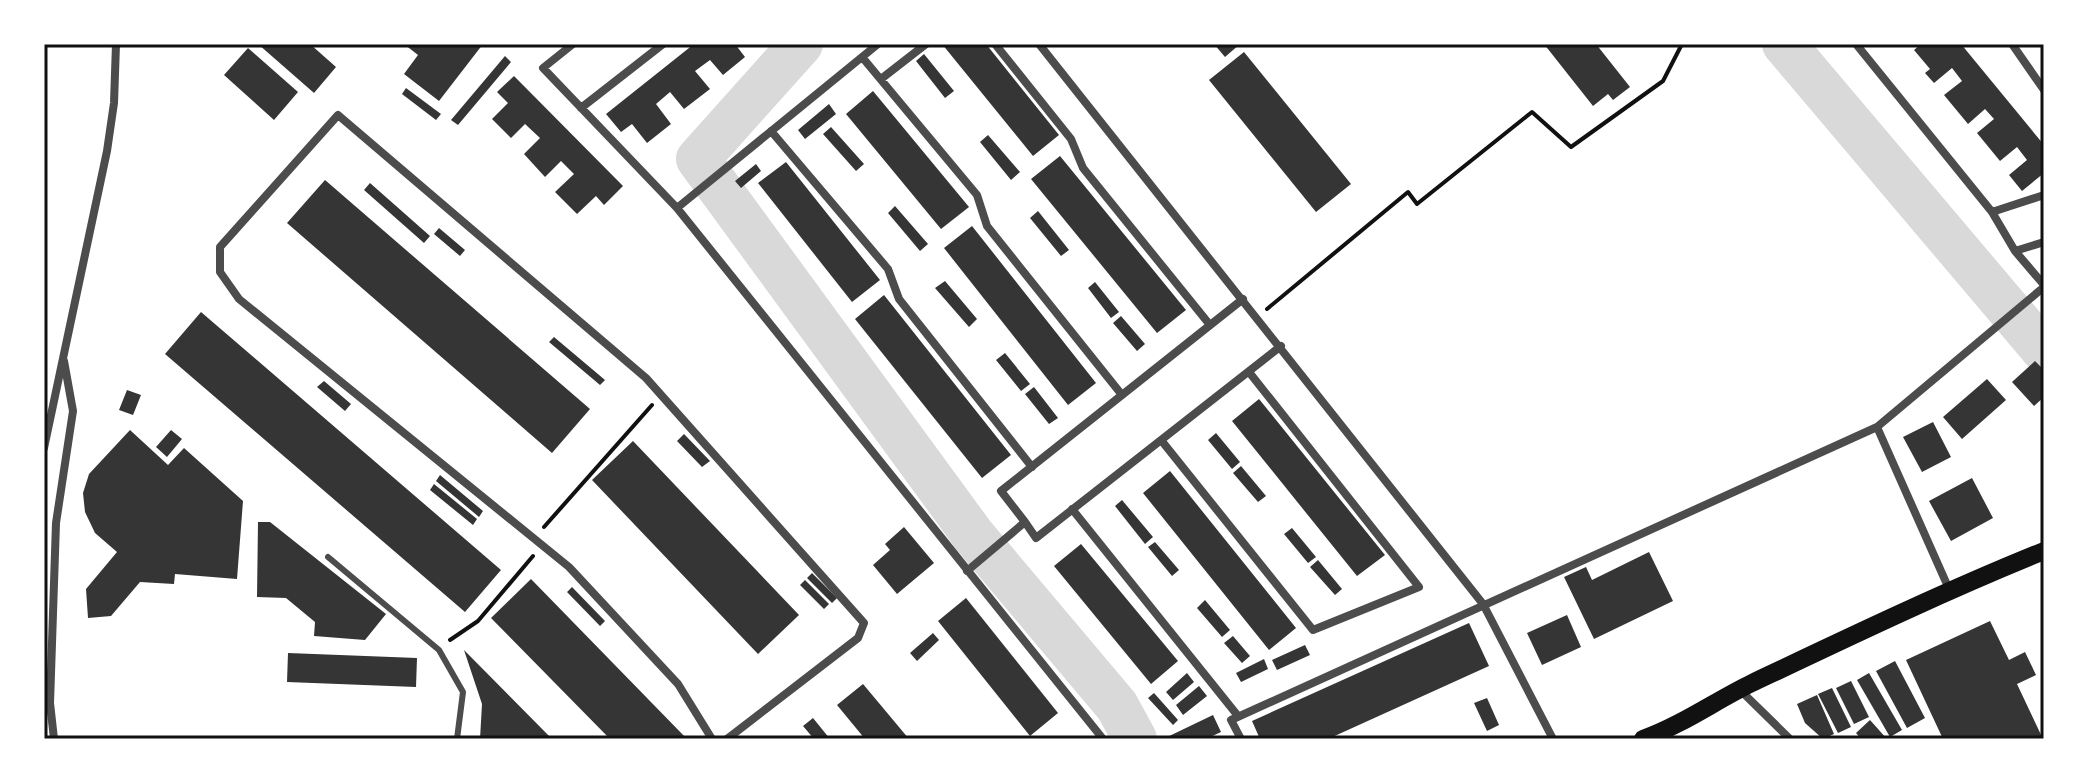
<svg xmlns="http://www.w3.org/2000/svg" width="2088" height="783" viewBox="0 0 2088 783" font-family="'Source Sans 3',sans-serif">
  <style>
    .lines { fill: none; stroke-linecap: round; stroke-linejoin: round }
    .stream { stroke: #d9d9d9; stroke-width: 7 }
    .river { stroke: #d9d9d9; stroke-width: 44 }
    .building { fill: #353535 }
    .path { stroke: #111; stroke-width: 4 }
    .service { stroke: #4c4c4c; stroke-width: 6 }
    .minor { stroke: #4c4c4c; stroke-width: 8 }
    .primary { stroke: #111; stroke-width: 18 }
    .neatline { fill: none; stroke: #111; stroke-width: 3 }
  </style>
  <rect width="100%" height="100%" fill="#fff"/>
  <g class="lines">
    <path class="stream" d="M801 45 802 44"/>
    <path class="river" d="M801 44 698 159 973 535 1117 706 1135 739
      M1784 44 2044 351"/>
  </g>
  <path class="building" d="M258 44H310L336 67 314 93Z
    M404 44H483L439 101 404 74 418 55Z
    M694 44H735L745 57 723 75 710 60 695 71 710 89 684 109 670 92 656 104 671 124 647 143 632 124 621 132 606 114Z
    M942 44H986L1059 135 1033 156Z
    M1214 44H1240L1225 57Z
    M1544 44H1596L1630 87 1613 100 1608 94 1593 106Z
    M1921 44H1961L2044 145V173L2022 191 2009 175 2027 160 2017 147 2000 161 1977 133 1994 119 1985 109 1968 124 1944 95 1962 81 1952 68 1934 83 1925 73 1930 69 1914 50Z
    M248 48 298 92 274 120 224 75Z
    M1244 52 1351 184 1316 212 1209 80Z
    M924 54 954 91 945 98 916 61Z
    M505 56 511 62 458 125 451 120Z
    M514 76 623 186 604 205 596 196 577 214 555 192 574 174 561 161 545 177 524 154 540 138 525 124 511 138 492 119 508 103 497 92Z
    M406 88 441 114 436 120 402 94Z
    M873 91 969 207 941 229 846 114Z
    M829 104 836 114 805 139 798 130Z
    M831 127 864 164 856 171 823 134Z
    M988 135 1020 172 1011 180 980 142Z
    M1060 156 1186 310 1157 333 1031 179Z
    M786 162 880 280 852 302 758 183Z
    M756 164 761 171 741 188 735 181Z
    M325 180 590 409 552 453 287 223Z
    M370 183 430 236 424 243 364 190Z
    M895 206 928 244 920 251 888 213Z
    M1038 211 1069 250 1061 256 1030 218Z
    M972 226 1096 383 1068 405 944 248Z
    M439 228 465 250 460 256 434 234Z
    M945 281 977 319 969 327 935 288Z
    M1095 282 1119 312 1111 318 1088 288Z
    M884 295 1011 455 982 478 855 319Z
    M201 312 501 570 465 612 165 354Z
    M1121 316 1145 344 1137 351 1113 323Z
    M554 337 605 380 600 385 549 342Z
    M1005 353 1030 384 1021 391 996 360Z
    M2035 361 2044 370V397L2034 406 2012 382Z
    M1987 379 2006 400 1962 439 1943 417Z
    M324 381 351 404 345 411 317 387Z
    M1034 387 1058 418 1049 424 1025 394Z
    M127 390 141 395 133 415 119 410Z
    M1259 399 1385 555 1357 576 1232 421Z
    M1933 422 1951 457 1922 472 1903 437Z
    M130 430 168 465 184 448 243 501 237 579 175 574 174 584 140 582 111 616 88 618 86 589 117 552 95 533 85 512 83 493 89 474Z
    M171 430 182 439 167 457 156 447Z
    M1216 433 1240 462 1232 469 1208 440Z
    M684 434 710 461 702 467 677 441Z
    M633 441 799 615 758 654 592 480Z
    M1241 466 1266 496 1258 502 1233 473Z
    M1170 471 1296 628 1269 650 1143 493Z
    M440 475 483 511 479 517 436 481Z
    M1972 478 1993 518 1951 541 1929 501Z
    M434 484 477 519 473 525 430 490Z
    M1122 500 1153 537 1145 544 1115 506Z
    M258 522H270L386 614 365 640 314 636 315 622 286 598 257 597Z
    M904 527 934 563 897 594 873 565 890 550 885 544Z
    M1292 528 1316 557 1308 563 1284 534Z
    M1155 542 1179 570 1172 576 1148 547Z
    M1081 544 1178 661 1151 684 1054 566Z
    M1649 552 1673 601 1594 639 1564 577 1586 567 1592 580Z
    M1318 560 1342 589 1335 595 1310 567Z
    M812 573 837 598 832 603 807 578Z
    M531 579 687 739H610L491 618Z
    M805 580 829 604 824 609 800 585Z
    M572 587 605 621 600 626 567 592Z
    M966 598 1058 713 1030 736 938 621Z
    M1205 600 1230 630 1222 637 1197 608Z
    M1567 615 1581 647 1542 665 1527 633Z
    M1990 621 2009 660 2025 652 2036 675 2017 684 2043 739H1943L1906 660Z
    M1469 623 1489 666 1328 739H1260L1252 721Z
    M933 633 939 640 917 661 910 653Z
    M1233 636 1250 656 1242 663 1224 643Z
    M1305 645 1310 655 1277 670 1272 660Z
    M464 650 552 739H480L482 704Z
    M288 653 417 658 416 687 287 682Z
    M1264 659 1268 669 1241 682 1236 673Z
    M1895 661 1925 718 1907 728 1876 671Z
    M1187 673 1194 682 1173 700 1166 692Z
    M1869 673 1902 730 1890 737 1857 680Z
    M1851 681 1869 717 1854 724 1836 688Z
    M863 684 909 739H865L837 705Z
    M1199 686 1207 696 1183 715 1176 705Z
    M1832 688 1851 727 1838 733 1818 694Z
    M1154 693 1178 720 1173 725 1148 698Z
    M1817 695 1834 734 1823 739 1805 723 1797 704Z
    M1487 698 1499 725 1487 731 1474 703Z
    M1213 715 1221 732 1206 739H1163Z
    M813 718 830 739H814L803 726Z
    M1870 720 1887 739H1861L1856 733Z"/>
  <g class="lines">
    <path class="path" d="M1267 309 1408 192 1417 204 1532 112 1571 147 1663 81 1682 44
      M544 527 652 405
      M450 640 478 621 533 556"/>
    <path class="service" d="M328 557 439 650 463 692 457 739"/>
    <path class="minor" d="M573 44 543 68 677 208 1103 739
      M995 44 1071 139 1083 168 1210 325
      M1039 44 1483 604 1553 739
      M1856 44 1992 212 2015 251 2044 285
      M2012 44 2044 90
      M862 57 977 195 987 226 1122 395
      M881 79 926 44
      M581 108 663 44
      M771 131 888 269 899 299 1032 467
      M677 208 878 44
      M1992 212 2044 195
      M2015 251 2044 242
      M1877 427 1949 589
      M1161 440 1313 630 1419 587 1249 372
      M44 448 107 151 114 103 116 44
      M1072 509 1238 716
      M1025 522 1001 491 1243 299
      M967 571 1025 522 1036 538 1281 346
      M1740 690 1790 739
      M54 739 50 703 56 523 73 411 64 361
      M712 739 678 684 569 567 239 299 220 272V247L338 115 646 378 864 623 858 638 727 739
      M1241 739 1231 720 1877 427 2044 287"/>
    <path class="primary" d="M1643 739C1682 725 1715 701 1752 683 1849 637 1945 591 2044 551"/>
  </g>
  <rect width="2088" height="783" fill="none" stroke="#ffffff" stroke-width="92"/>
  <rect x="46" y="46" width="1996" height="691" class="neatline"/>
</svg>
